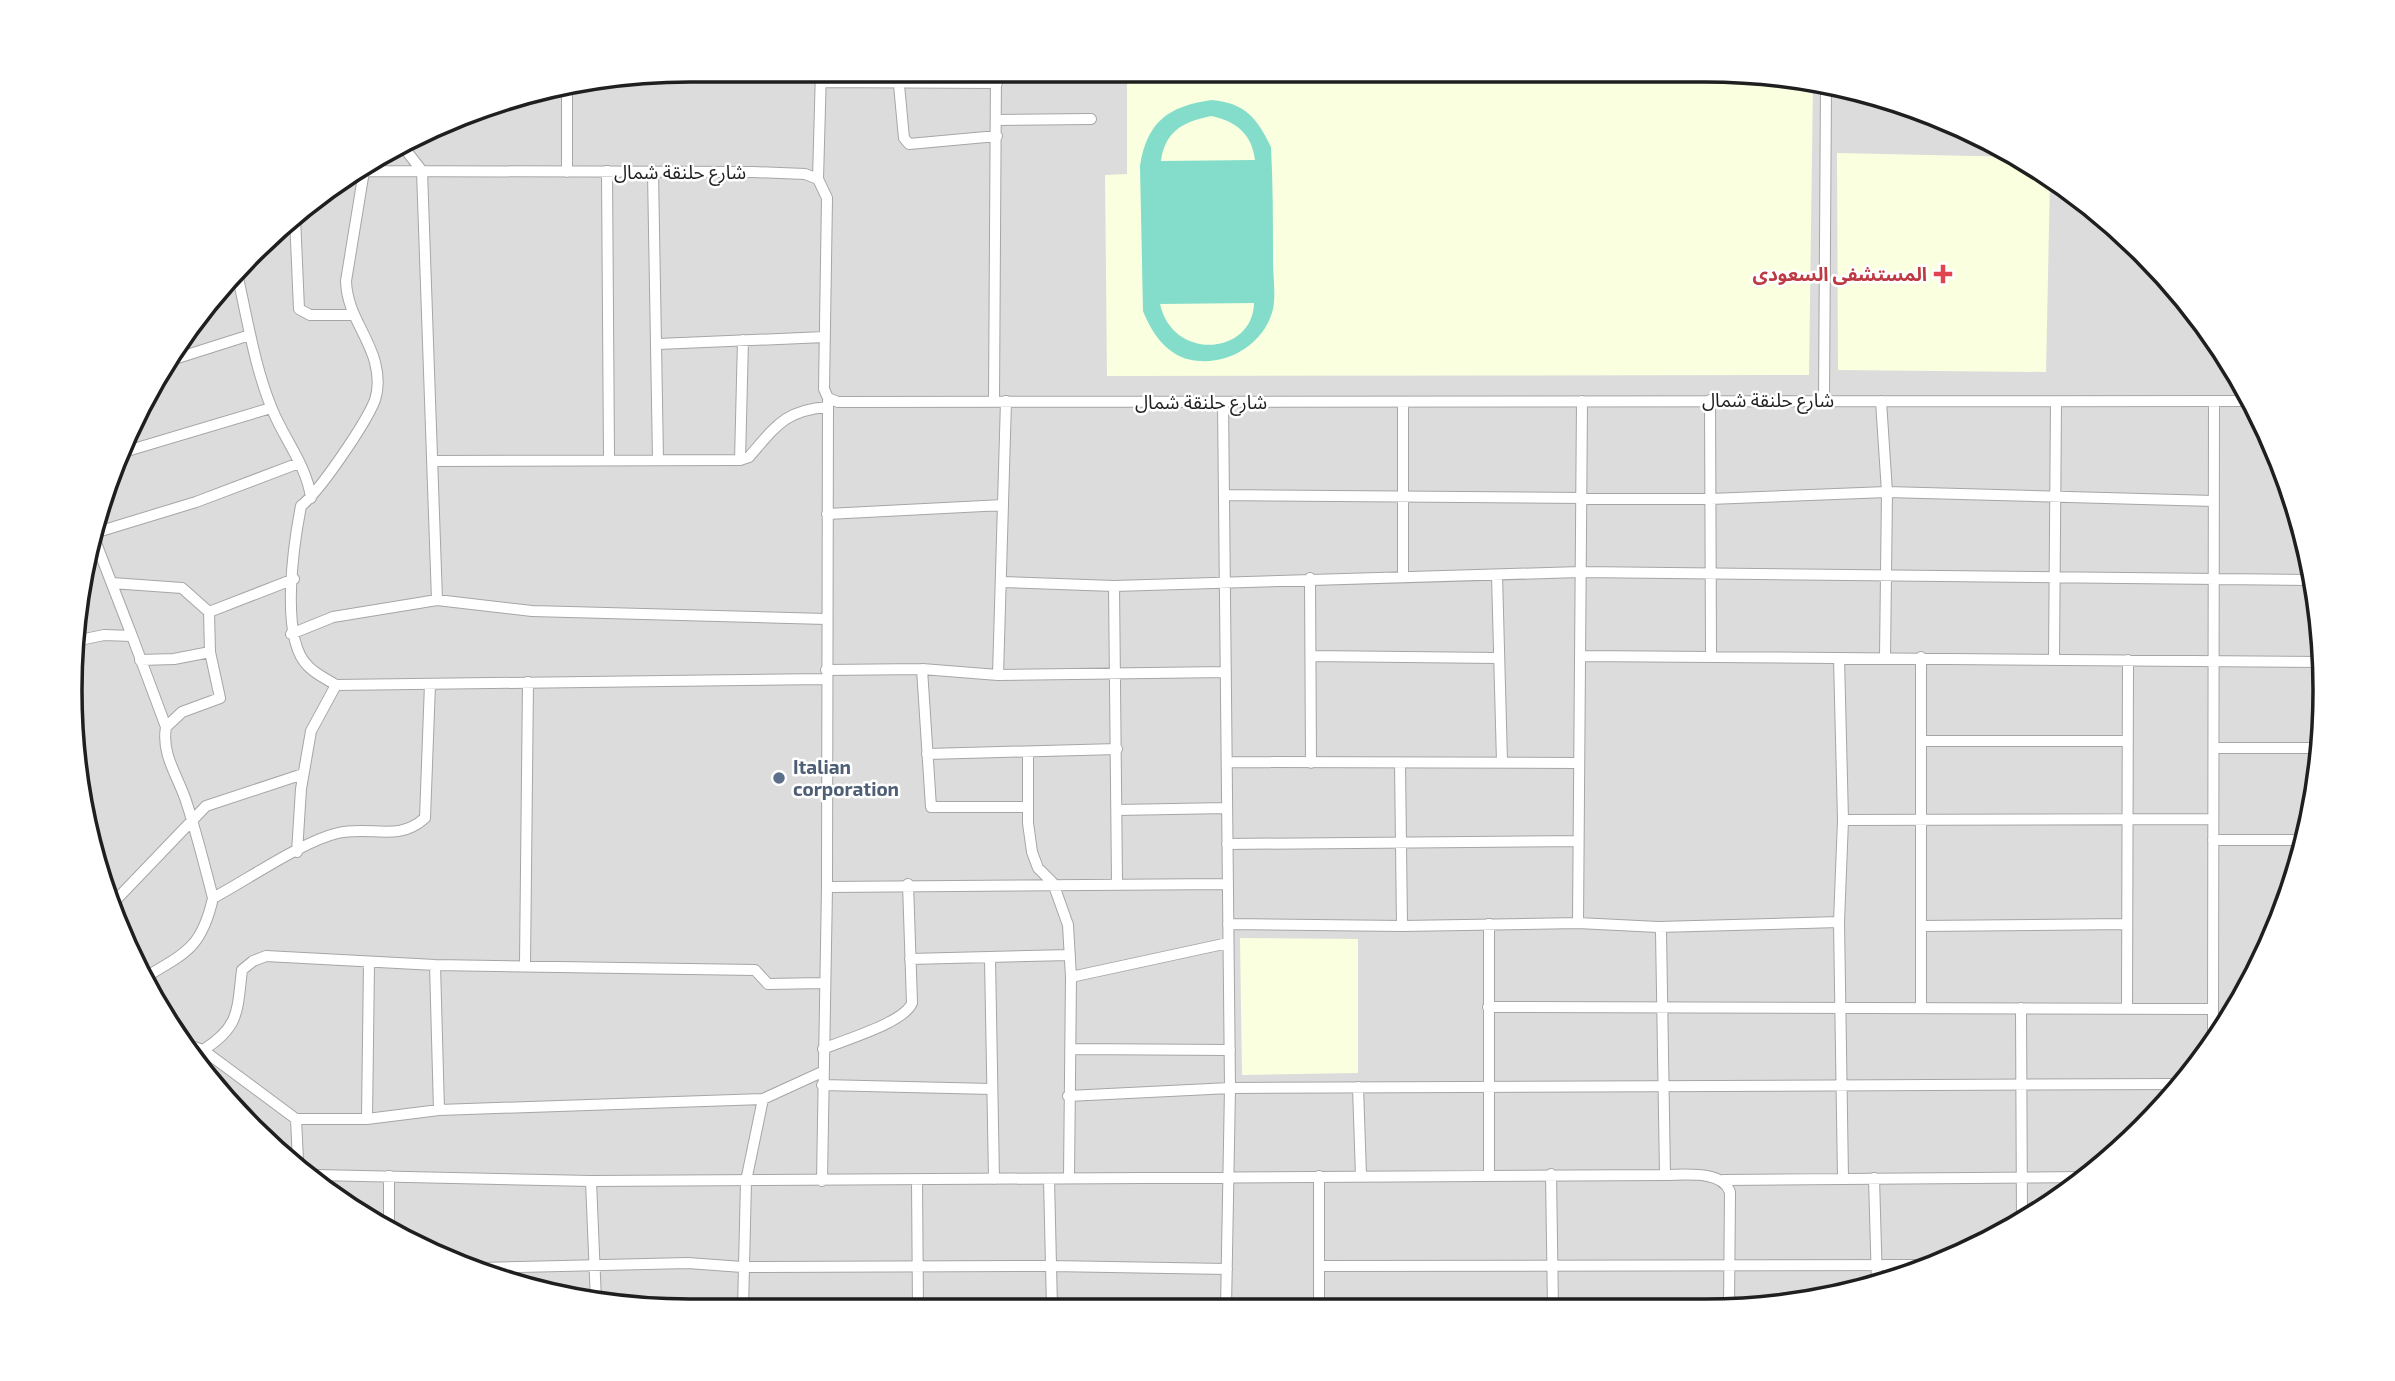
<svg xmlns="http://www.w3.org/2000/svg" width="2395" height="1381" viewBox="0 0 2395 1381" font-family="'Exo 2','Noto Sans Arabic',sans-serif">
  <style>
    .residential { fill: #dddcdc }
    .education { fill: #f9ffdf }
    .pitch { fill: #84ddcb; fill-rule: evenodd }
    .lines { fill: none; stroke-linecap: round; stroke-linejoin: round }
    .minor-casing { stroke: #a6a6a6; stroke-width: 12 }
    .minor { stroke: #fff; stroke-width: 10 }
    .health-dot { fill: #e0444e; stroke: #fff; stroke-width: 2.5 }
    .service-dot { fill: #5c6f8a; stroke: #fff; stroke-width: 2.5 }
    .labels { text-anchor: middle; stroke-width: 5; stroke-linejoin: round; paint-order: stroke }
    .street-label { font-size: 19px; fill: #1f1f1f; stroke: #fff }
    .health-label { font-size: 19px; font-weight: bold; fill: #be3a42; stroke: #fff; text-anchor: end }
    .service-label { font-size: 19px; font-weight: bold; fill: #4e5e75; stroke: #fff; text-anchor: start }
    .rim { fill: none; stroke: #1f1f1f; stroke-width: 3.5 }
  </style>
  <rect width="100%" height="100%" fill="#efeee5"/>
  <path class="residential" d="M691 70 1745 71 1865 91 2015 153 2114 224 2197 313 2261 416 2304 530 2324 650 2320 772 2292 890 2242 1001 2144 1129 2049 1207 1904 1278 1785 1306 650 1310 530 1290 380 1228 224 1099 117 928 71 731 91 530 175 345 313 198 491 103Z"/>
  <path class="education" d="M1127 71H1745L1813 83 1809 375 1107 376 1105 175 1127 174Z
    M1837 153 2020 157 2050 179 2046 372 1838 370Z
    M1240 938 1358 939V1073L1242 1075Z"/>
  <path class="pitch" d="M1212 100C1245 103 1257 118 1271 147 1273 185 1273 223 1273 261 1273 276 1276 295 1273 309 1265 342 1232 363 1200 361 1170 360 1153 336 1143 311L1140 166C1147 122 1168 106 1212 100ZM1211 116C1236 121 1252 134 1255 160L1161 161C1165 131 1183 122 1211 116ZM1254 303C1253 355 1173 362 1160 304Z"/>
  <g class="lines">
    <g class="minor-casing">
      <path id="minor" d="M821 82 997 83
        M899 85 904 138 909 144 997 136
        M567 90V172
        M997 120 1091 119
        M405 149 422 171 437 600
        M364 171 753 172 805 174 818 179 827 198 824 389 828 398 838 402 2251 401
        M364 171 346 281C347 313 367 333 375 362 378 374 379 388 375 400 366 423 320 491 301 506 294 542 279 639 308 666 315 674 327 679 336 685L826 679
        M607 171 609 459
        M653 172 658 459
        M818 179 821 70
        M295 217 299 309 310 315H352
        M238 278C248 322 255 368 272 409 284 439 307 466 311 498
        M658 344 825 337
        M168 361 250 335
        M1824 399 1826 85
        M1710 400 1711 655
        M994 401 996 70
        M1582 401 1578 923 1658 927 1661 931 1665 1175C1686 1175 1722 1170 1730 1192L1729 1306
        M1881 401 1887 492 1885 657
        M1223 402 1230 1088 1226 1308
        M127 451 271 408
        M740 460 743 340
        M432 461 740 460 749 457C776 426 785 410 828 407
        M1224 495 1710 499 1887 492 2214 501
        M827 514 1003 505
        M91 530 132 636
        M91 534 196 502 299 463
        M1497 575 1502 762
        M1403 576V402
        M1310 578 1311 763
        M1002 582 1114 586 1580 572 2312 580
        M112 583 182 588 209 612 210 652 220 698 182 712 166 727
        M1114 586 1117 883
        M209 612 294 579
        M291 634 333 617 437 600 532 611 826 619
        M80 640 104 635 132 636 166 727C161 756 179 777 187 804 197 835 205 867 213 898
        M1312 656 1498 658
        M1581 656 2323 662
        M1839 658 1843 820 1839 922 1843 1178
        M2054 659 2056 402
        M140 660 174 659 210 652
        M922 669 931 807H1028
        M826 670 922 669 998 675 1226 672
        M998 675 1006 401
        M1921 741H2127
        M2214 748H2320
        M1028 753V823L1032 852 1038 868 1053 883 1068 925 1071 977 1069 1178
        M927 754 1117 749
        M1227 762 1579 763
        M1400 763 1402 926
        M1117 810 1227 808
        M1843 820 2213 819
        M2213 840H2304
        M1227 844 1578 841
        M297 852 301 789 311 731 336 685
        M827 887 1228 884
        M112 904 206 806 303 774
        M1228 924 1402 926 1578 923
        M1921 926 2127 924
        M1658 927 1839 922
        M990 958 994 1179
        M910 959 1070 955
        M525 964 528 682
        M435 965 439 1110
        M147 976C188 952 202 946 213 898 247 880 303 841 338 833 371 825 397 843 425 818L430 684
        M1071 977 1228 943
        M1488 1007 2213 1009
        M1921 1008V657
        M2021 1008 2022 1220
        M2127 1008 2128 660
        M2213 1038 2214 401
        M191 1046 203 1050C240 1027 237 1011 242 970L253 961 266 956 435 965 755 970 768 984 823 983
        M823 1049C843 1040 904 1023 912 1003L908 884
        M1071 1049 1230 1050
        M203 1050 296 1119H367L439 1110 763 1099 822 1072
        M822 1085 992 1089
        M1358 1087 1361 1176
        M1068 1096 1230 1088 2178 1084
        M296 1119 298 1160
        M367 1119 369 963
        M1489 1174V924
        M1551 1174 1553 1307
        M316 1175 591 1181 1665 1175
        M1319 1176V1307
        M1874 1178 1877 1284
        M1049 1179 1052 1308
        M917 1180 918 1309
        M1723 1180 2085 1177
        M591 1181 596 1301
        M822 1181 827 887 828 398
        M389 1231V1176
        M1319 1266 1930 1265
        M478 1268 688 1263 742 1267 1051 1266 1227 1269
        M743 1309 746 1181 763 1099"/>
    </g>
    <use href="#minor" class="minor"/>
  </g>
  <path class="health-dot" d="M1939.5 263.5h7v7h7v7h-7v7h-7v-7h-7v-7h7z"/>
  <circle class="service-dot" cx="779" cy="778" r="7"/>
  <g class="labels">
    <g class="street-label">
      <text x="680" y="179">شارع حلنقة شمال</text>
      <text x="1768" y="407">شارع حلنقة شمال</text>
      <text x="1201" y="409">شارع حلنقة شمال</text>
    </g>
    <g class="health-label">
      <text x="1927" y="281">المستشفى السعودى</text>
    </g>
    <g class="service-label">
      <text x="793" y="774">Italian<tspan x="793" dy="22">corporation</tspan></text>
    </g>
  </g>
  <path d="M0 0H2395V1381H0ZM690 82H1705A608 608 0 0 1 2313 690V691A608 608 0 0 1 1705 1299H690A608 608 0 0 1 82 691V690A608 608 0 0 1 690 82Z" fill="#fff" fill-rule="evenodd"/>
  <path class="rim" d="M690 82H1705A608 608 0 0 1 2313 690V691A608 608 0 0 1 1705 1299H690A608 608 0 0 1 82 691V690A608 608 0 0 1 690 82Z"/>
</svg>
